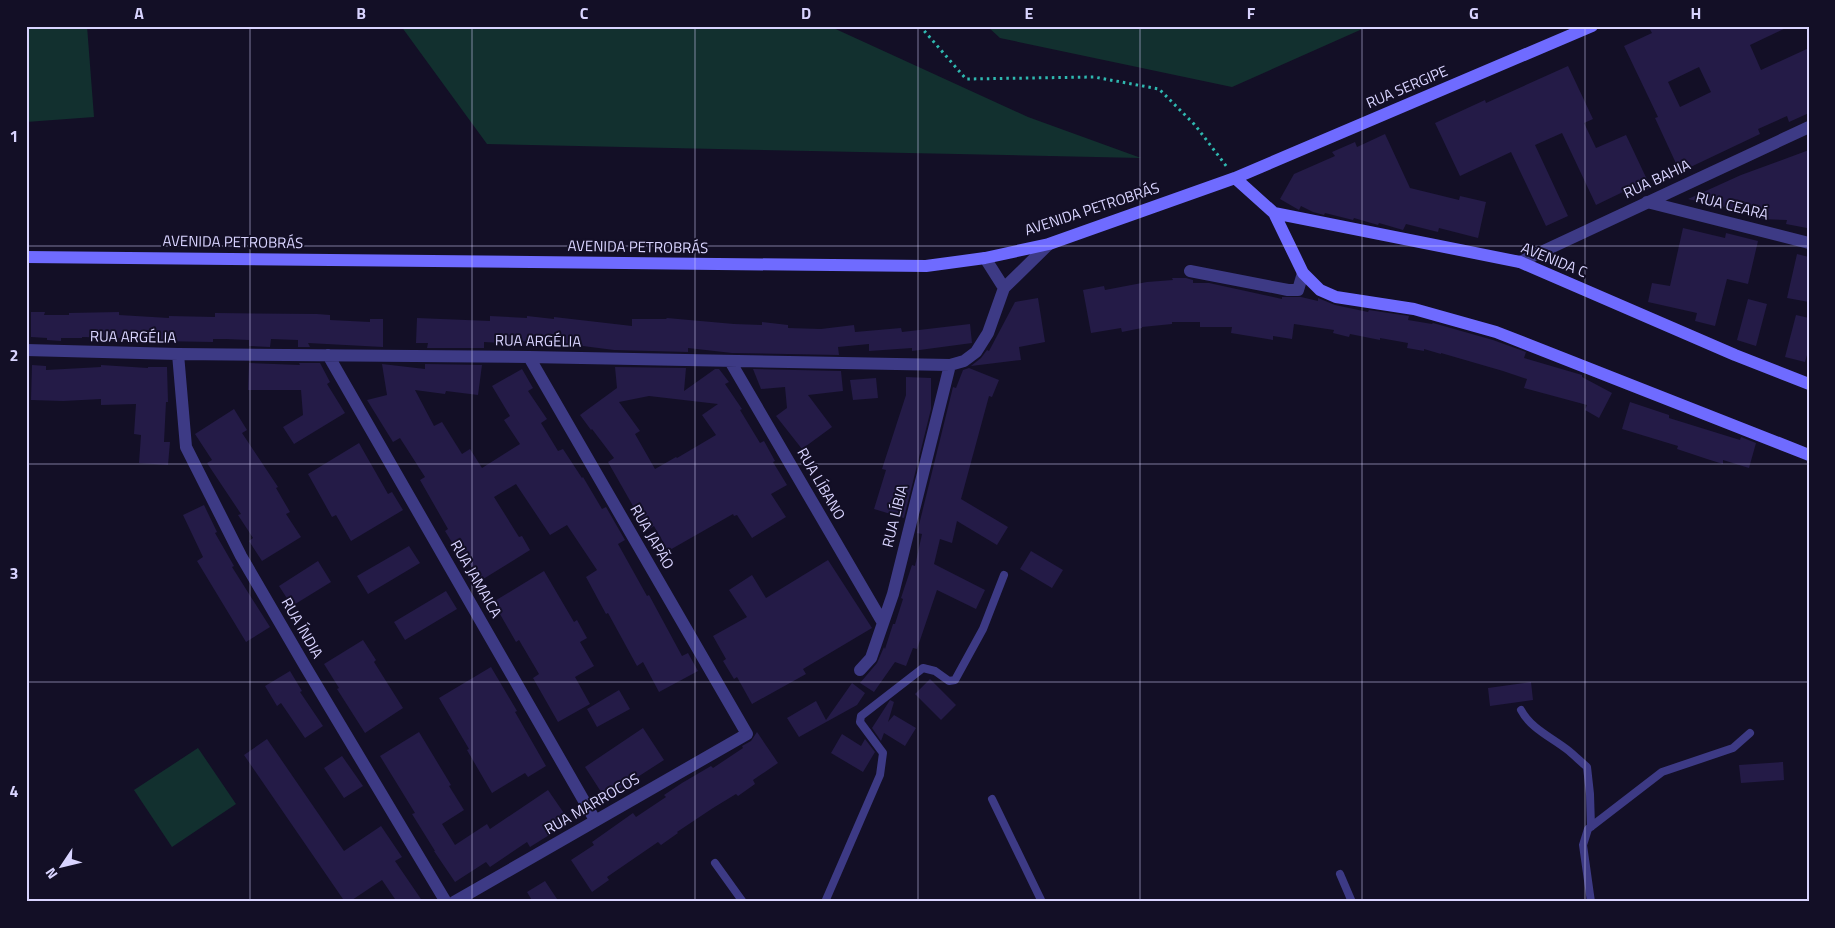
<svg xmlns="http://www.w3.org/2000/svg" width="1835" height="928" viewBox="0 0 1835 928" font-family="'Titillium Web',sans-serif">
  <style>
    .green { fill: #12302f }
    .building { fill: #241b47; fill-rule: evenodd }
    .lines { fill: none; stroke-linecap: round; stroke-linejoin: round }
    .path { stroke: #2fb8b0; stroke-width: 3; stroke-dasharray: 2.5 4; stroke-linecap: butt }
    .service { stroke: #3d3a85; stroke-width: 8 }
    .minor { stroke: #3d3a85; stroke-width: 12 }
    .secondary { stroke: #6f6bff; stroke-width: 12 }
    .grid { fill: none; stroke: #d9d4ff; stroke-width: 1; stroke-opacity: 0.55 }
    .labels { text-anchor: middle; stroke-width: 4; stroke-linejoin: round; paint-order: stroke }
    .street-label { font-size: 15px; fill: #d9d4ff; stroke: #130f26 }
    .neatline { fill: none; stroke: #d9d4ff; stroke-width: 2 }
    .grid-label { font-size: 16px; text-anchor: middle; font-weight: bold; fill: #d9d4ff }
  </style>
  <rect width="100%" height="100%" fill="#130f26"/>
  <path class="green" d="M26 26H87L94 117 26 122Z
    M401 26H829L1028 117 1141 158 487 144Z
    M987 26H1369L1232 87 1000 38Z
    M198 748 236 804 172 847 134 790Z"/>
  <path class="building" d="M1648 26H1790L1750 45 1761 70 1809 48V113L1789 122 1787 116 1758 129 1760 134 1680 172 1655 118 1658 117 1624 46 1652 33ZM1699 67 1711 92 1680 107 1668 82Z
    M1568 66 1593 119 1584 123 1596 148 1626 135 1651 188 1628 198 1625 191 1596 205 1562 133 1535 145 1568 216 1546 226 1511 152 1460 176 1435 123 1485 100 1486 103Z
    M1385 134 1410 188 1459 200 1460 196 1486 202 1478 238 1439 228 1438 232 1406 224 1403 230 1379 223 1378 225 1354 218 1353 220 1325 213 1324 215 1313 212 1301 206 1299 210 1280 199 1294 174 1335 156 1332 152 1355 142 1357 147Z
    M1809 150V216L1807 228 1786 224 1787 220 1761 219 1760 215 1688 199 1741 175Z
    M1683 228 1725 238 1726 233 1758 241 1748 284 1727 279 1715 326 1695 321 1697 313 1648 302 1652 283 1670 286Z
    M1797 254 1809 257V302L1787 298Z
    M1172 278H1186L1193 280V283H1209L1282 299V297H1301L1318 301V298L1335 305 1368 312 1369 310 1409 316 1408 320 1432 324 1433 323 1493 340 1526 352 1524 358 1582 375V377L1612 393 1599 418 1585 410 1587 405 1524 388 1527 379 1503 371 1441 353V354L1424 349V351L1407 348 1408 343 1380 338V340L1350 334 1349 337 1333 333 1334 330 1294 324 1292 339 1273 336V340L1231 333 1232 327H1200V322H1172V324L1142 327V328L1122 332 1121 328 1091 333 1083 290 1104 286 1105 290 1147 282 1173 280Z
    M1038 298 1045 342 1019 347 1021 360 971 366 981 358 987 350 989 351 1015 302Z
    M1748 299 1767 304 1756 346 1737 340Z
    M31 312H45L44 315H69V313L119 312V315L169 318V316L215 317V313L317 314 330 315V320L370 322V319H383V347L308 343 310 347H298V340L271 339 270 347 249 346V340L226 339H213V342L157 341V343L124 341V338L82 337V338H61V341L47 340V338L31 337Z
    M1796 315 1809 318V348L1805 362 1785 357Z
    M490 316 527 318V316L554 319V317L632 326V319H666L667 318 734 324 762 325V322L788 325V328L821 329 854 325 855 332 901 328 902 332 970 324 972 343 912 351V348L869 351V344L838 347 839 355 732 353 688 348V352L614 350 575 345 520 341V344L484 342V348H427L428 343H416L417 318 490 321Z
    M249 363 300 365 299 363H320L330 382 327 384 345 413 294 444 283 427 303 415 301 390H248Z
    M382 364 425 369V364L482 365 478 395 446 391 445 394 415 390 434 426 442 422 462 454 470 449 482 468 520 444 504 420 510 416 492 386 522 369 533 388 528 391 547 419 541 423 558 451 563 449 582 478 583 477 602 509 606 507 610 514 625 540 618 544 647 596 649 595 682 656 688 653 698 671 659 692 643 662 637 666 608 613 606 614 586 577 597 570 567 525 550 535 516 484 494 497 519 537 522 536 530 550 480 581 469 563 466 565 445 531 448 529 420 480 425 477 400 438 393 442 367 400 387 395Z
    M32 365 46 366V370L101 367V365L148 368V367H167L168 402H166L164 442H170L168 465 139 463 141 435 134 434 136 404 101 405V399L63 401 31 400Z
    M615 367 686 368 684 391 715 369H719L729 382 725 384 742 409 740 410 760 443 764 441 775 461 773 462 787 485 771 494 786 517 752 538 737 515 734 516 733 514 668 551 654 526 648 530 645 527 608 462 614 458 592 429 591 430 580 415 617 388ZM649 396 718 404 702 415 716 435 677 458 676 457 655 469 635 434 640 431 619 402Z
    M969 368 999 380 992 397 989 396 961 499 1008 527 997 545 957 521 952 543 940 539 934 564 985 590 976 609 937 590 917 649 913 648 906 666 895 662 874 692 860 683 877 663 884 647 885 649 893 624H895L903 599 901 598 912 565 915 566 922 534 917 533 953 387 956 388 963 370Z
    M753 369 841 371 843 391 808 395 832 427 802 449 776 416 787 408 785 387 761 389Z
    M906 377 931 378V409L904 518 874 509 886 470 882 469 906 395Z
    M876 378 878 398 853 400 850 380Z
    M1630 402 1669 415V418L1740 440 1741 437 1756 443 1749 468 1723 460V464L1707 459 1677 449 1678 446 1622 429Z
    M234 409 247 430 242 433 278 487 276 488 290 512 286 514 301 537 262 561 249 541 253 538 238 515 241 514 207 463 212 460 195 434Z
    M359 443 388 494 392 492 403 510 351 541 336 515 332 517 308 474Z
    M204 505 217 532 215 533 234 566 232 567 270 627 246 642 197 561 203 557 183 515Z
    M409 546 420 563 368 594 357 576Z
    M1031 551 1063 570 1052 588 1020 569Z
    M828 560 872 628 803 669 806 674 752 704 737 677 734 679 723 661 726 659 713 636 747 617 729 590 752 575 766 598Z
    M318 561 331 582 292 606 279 586Z
    M544 571 574 622 577 620 587 638 580 642 594 666 575 677 590 704 558 722 533 678 539 674 519 640 516 642 493 602Z
    M446 591 457 609 405 640 394 622Z
    M363 640 376 660 374 662 403 708 365 733 337 689 339 688 324 664Z
    M491 667 517 711 515 712 546 766 528 777 525 773 492 793 467 750 469 749 439 698Z
    M290 671 302 691 300 692 323 726 305 738 281 703 277 706 265 686Z
    M930 679 956 705 941 720 915 694Z
    M1531 682 1533 700 1490 706 1488 688Z
    M852 683 865 693 857 705 799 737 787 718 816 701 826 720Z
    M619 690 630 709 597 727 587 709Z
    M890 700 894 702 888 722 894 715 916 728 905 746 884 733 881 741 872 728Z
    M643 728 664 760 605 798 585 767Z
    M419 732 451 785 449 786 464 810 442 824 455 845 487 824 490 829 548 790 570 822 530 847 527 842 490 867 486 862 455 882 434 851H435L412 814 415 813 380 756Z
    M757 732 778 763 753 780 755 784 738 796 736 794 713 808 677 832 678 833 661 845 658 842 607 877 609 880 592 892 571 860 594 845 592 842 633 813 636 817 666 797 664 795 682 783 711 766 713 768 743 748 742 746 751 741Z
    M842 734 861 746 865 739 875 752 863 772 831 753Z
    M267 739 344 851 381 826 402 857 395 861 423 902H397L382 880 349 902H345L244 755Z
    M342 756 363 786 344 798 324 768Z
    M1783 762 1784 780 1741 783 1739 765Z
    M545 881 559 902H533L527 892Z"/>
  <g class="lines">
    <path class="path" d="M920 26 966 79 1094 77 1159 89 1195 125 1227 167"/>
    <path class="service" d="M1521 710C1531 729 1553 738 1569 751 1575 756 1581 762 1587 767L1590 794 1591 827
      M992 799 1042 902
      M715 863 743 902
      M1340 874 1352 902
      M825 902 880 775 883 753 860 722 861 716 923 668 935 671 949 681 955 680 983 629 1004 575
      M1591 902 1583 845 1588 829 1662 772 1733 748 1750 733"/>
    <path class="minor" d="M1647 202 1809 243
      M985 258 1004 288
      M1520 262 1809 127
      M1190 271 1288 290H1298L1303 273
      M26 350 178 354 529 357 950 365 964 361 976 352 988 333 1004 288 1049 244
      M178 354 186 447 241 556 305 666 446 902
      M328 355 595 820
      M730 361 883 623
      M860 670 871 658 893 594 950 365
      M454 902 747 734 529 357"/>
    <path class="secondary" d="M1235 178 1274 213 1303 273 1320 290 1336 297 1414 309 1496 332 1809 455
      M1274 213 1520 262 1735 355 1809 384
      M26 257 926 266 985 258 1049 244 1235 178 1592 26"/>
  </g>
  <path class="grid" d="M250 26V902M472 26V902M695 26V902M918 26V902M1140 26V902M1362 26V902M1585 26V902M26 246H1809M26 464H1809M26 682H1809"/>
  <g class="labels">
    <g class="street-label">
      <text transform="translate(1407 87) rotate(-23)" y="5">RUA SERGIPE</text>
      <text transform="translate(1657 179) rotate(-25)" y="5">RUA BAHIA</text>
      <text transform="translate(1732 206) rotate(14)" y="5">RUA CEARÁ</text>
      <text transform="translate(1092 209) rotate(-18)" y="5">AVENIDA PETROBRÁS</text>
      <text transform="translate(233 242) rotate(1)" y="5">AVENIDA PETROBRÁS</text>
      <text transform="translate(638 247) rotate(1)" y="5">AVENIDA PETROBRÁS</text>
      <text transform="translate(1554 260) rotate(22)" y="5">AVENIDA C</text>
      <text transform="translate(133 337) rotate(1)" y="5">RUA ARGÉLIA</text>
      <text transform="translate(538 341) rotate(1)" y="5">RUA ARGÉLIA</text>
      <text transform="translate(821 484) rotate(60)" y="5">RUA LÍBANO</text>
      <text transform="translate(895 516) rotate(-76)" y="5">RUA LÍBIA</text>
      <text transform="translate(652 537) rotate(60)" y="5">RUA JAPÃO</text>
      <text transform="translate(476 579) rotate(60)" y="5">RUA JAMAICA</text>
      <text transform="translate(302 628) rotate(60)" y="5">RUA ÍNDIA</text>
      <text transform="translate(592 804) rotate(-30)" y="5">RUA MARROCOS</text>
    </g>
  </g>
  <rect width="1835" height="928" fill="none" stroke="#130f26" stroke-width="55"/>
  <g transform="translate(62 866) rotate(235)" stroke="#130f26" stroke-width="4" paint-order="stroke">
  <path d="M0-4L9 19L0 12L-9 19Z" fill="#d9d4ff"/>
  <text y="-8" font-size="14" font-weight="bold" text-anchor="middle" fill="#d9d4ff">N</text>
  </g>
  <rect x="28" y="28" width="1780" height="872" class="neatline"/>
  <g class="grid-label">
    <text x="139" y="19">A</text>
    <text x="361" y="19">B</text>
    <text x="584" y="19">C</text>
    <text x="806" y="19">D</text>
    <text x="1029" y="19">E</text>
    <text x="1251" y="19">F</text>
    <text x="1474" y="19">G</text>
    <text x="1696" y="19">H</text>
    <text x="14" y="142">1</text>
    <text x="14" y="361">2</text>
    <text x="14" y="579">3</text>
    <text x="14" y="797">4</text>
  </g>
</svg>
